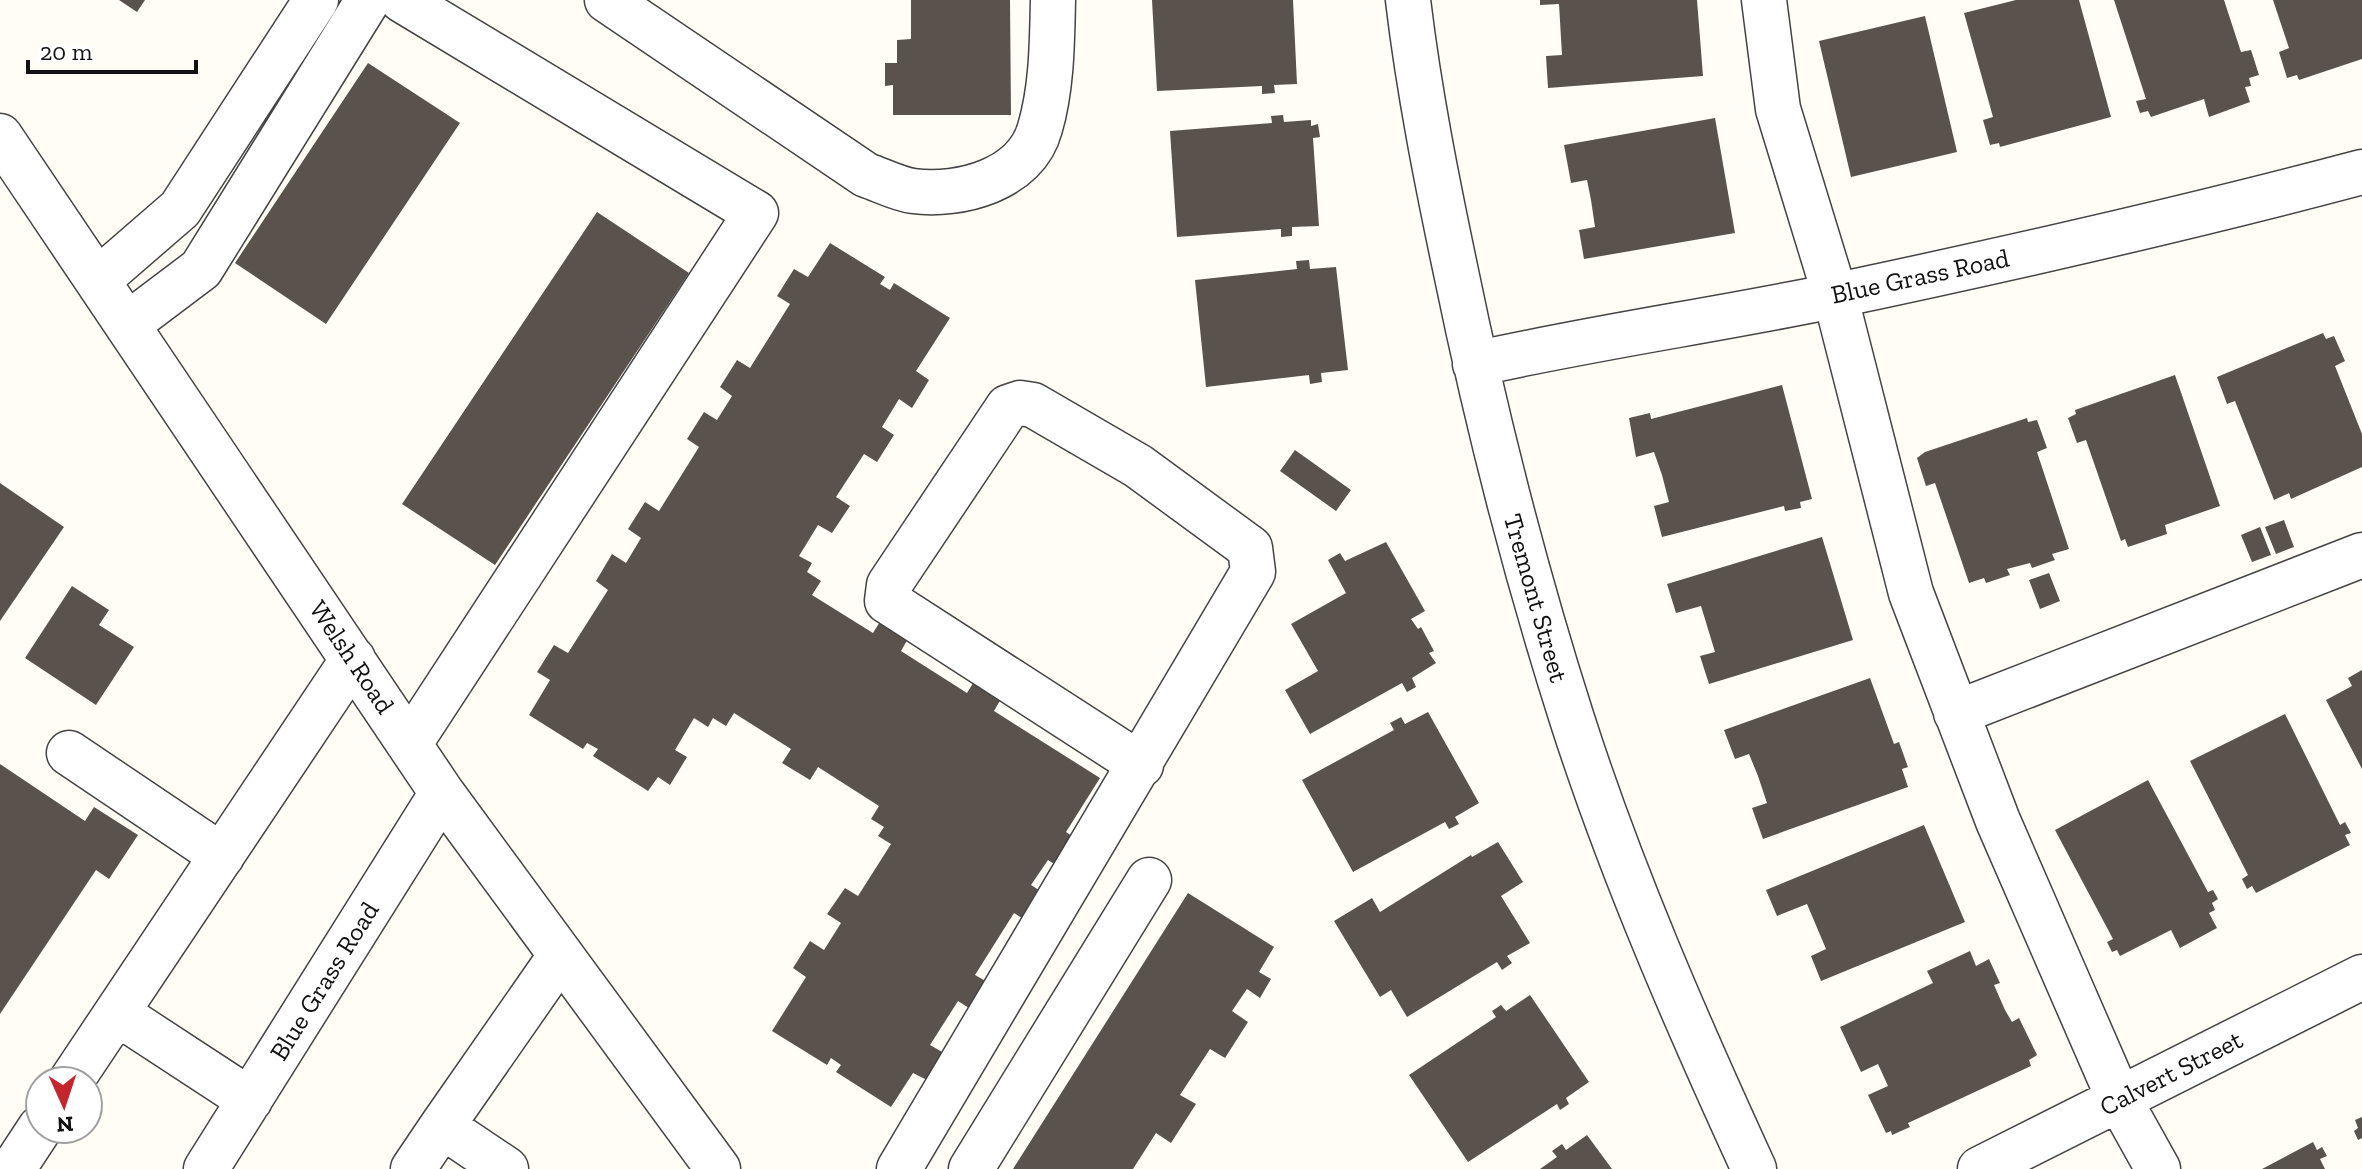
<svg xmlns="http://www.w3.org/2000/svg" width="2362" height="1169" viewBox="0 0 2362 1169" font-family="'Zilla Slab',serif">
  <style>
    .building { fill: #5a524d }
    .lines { fill: none; stroke-linecap: round; stroke-linejoin: round }
    .minor-casing { stroke: #444; stroke-width: 47 }
    .minor { stroke: #fff; stroke-width: 44 }
    .labels { text-anchor: middle; stroke-width: 8; stroke-linejoin: round; paint-order: stroke }
    .street-label { font-size: 26px; fill: #111; stroke: #fff }
  </style>
  <rect width="100%" height="100%" fill="#fffdf5"/>
  <path class="building" d="M119 0H145L137 12Z
    M911 0H1010L1011 115H893V85L885 86V63H897V40L911 39Z
    M1152 0H1293L1297 84 1274 85 1275 93 1262 94V86L1157 91Z
    M1540 0H1697L1703 76 1548 88 1546 56 1562 55 1559 4 1540 5Z
    M2016 0H2079L2111 117 2000 147 1999 143 1990 145 1983 120 1993 117 1964 13Z
    M2114 0H2224L2241 52 2251 50 2259 75 2249 78 2251 86 2245 87 2250 102 2209 117 2204 99 2151 117 2148 111 2140 113 2136 101 2146 99Z
    M2273 0H2362V59L2299 80 2297 75 2287 78 2279 52 2289 48Z
    M1925 16 1957 152 1851 177 1819 41Z
    M368 63 460 123 326 324 235 263Z
    M1283 115 1284 122 1311 120V126L1318 124 1320 137 1313 138 1319 226 1292 227V236L1281 237V229L1177 237 1170 131 1272 123 1271 116Z
    M1715 118 1735 233 1584 259 1579 230 1595 227 1591 200 1587 180 1571 183 1564 145Z
    M597 212 689 273 495 565 402 504Z
    M830 243 885 277 880 284 890 290 894 283 950 318 916 371 929 380 912 408 899 399 882 427 894 435 877 462 864 454 836 497 850 506 832 533 818 525 799 556 812 563 807 572 821 581 812 595 873 633 881 620 909 637 901 651 967 693 975 680 1002 697 994 711 1100 778 1066 832 1079 841 1062 869 1048 860 1031 885 1045 894 1028 922 1014 913 975 975 989 983 972 1010 958 1001 930 1045 944 1053 927 1080 913 1073 891 1107 836 1072 841 1065 831 1058 827 1065 772 1031 806 977 793 968 810 941 824 950 841 923 827 914 845 888 858 896 891 844 878 836 884 827 871 819 879 806 818 767 810 780 782 763 791 749 734 713 726 726 713 718 708 727 694 718 675 750 687 757 670 785 658 777 648 791 593 756 598 749 587 743 583 749 529 715 550 680 537 672 554 645 568 653 608 590 596 581 612 554 626 563 641 538 628 529 645 502 659 511 699 447 687 439 704 412 717 420 732 396 720 387 737 360 750 368 790 304 777 296 794 269 808 277Z
    M1309 260 1310 269 1336 267 1348 370 1321 373 1322 382 1310 384 1309 375 1206 387 1195 280 1297 269 1296 261Z
    M2323 333 2326 339 2334 336 2345 361 2335 366 2362 434V467L2291 499 2289 493 2274 500 2235 401 2227 404 2217 377Z
    M2175 375 2220 506 2165 525 2167 534 2128 547 2125 539 2121 541 2086 440 2077 443 2068 418 2076 414 2075 410Z
    M1782 385 1812 499 1800 502 1801 508 1785 511 1784 506 1662 537 1654 506 1669 502 1662 475 1654 452 1636 457 1629 418 1650 413 1651 419Z
    M2027 418 2028 422 2037 420 2047 448 2037 452 2069 549 2052 554 2055 560 2032 568 2030 563 2007 569 2010 575 1986 583 1984 578 1969 583 1935 483 1926 486 1917 458 1925 452Z
    M1295 450 1351 490 1336 511 1280 471Z
    M0 483 64 527 0 621Z
    M2284 520 2294 547 2276 554 2265 527Z
    M2260 527 2271 555 2252 562 2241 535Z
    M1822 537 1853 640 1709 684 1700 656 1715 652 1701 606 1676 613 1667 584Z
    M1386 542 1425 611 1411 619 1418 629 1421 627 1434 651 1429 653 1436 663 1412 678 1416 687 1407 692 1402 683 1310 734 1285 690 1318 671 1291 624 1346 593 1328 560 1340 553 1345 561Z
    M2049 573 2060 601 2040 609 2029 580Z
    M72 586 109 610 99 625 134 647 96 705 25 658Z
    M2362 670V769L2326 700 2352 686 2348 678Z
    M1870 678 1894 744 1899 742 1908 767 1902 769 1908 787 1763 839 1752 808 1767 803 1758 776 1749 754 1735 759 1724 730Z
    M1428 712 1479 803 1455 817 1459 824 1449 829 1445 822 1353 872 1302 780 1394 730 1390 723 1401 717 1405 724Z
    M2285 714 2340 825 2345 822 2351 833 2345 835 2350 845 2256 893 2252 886 2247 889 2242 879 2248 875 2190 761Z
    M0 764 85 821 94 807 138 835 109 879 96 870 0 1014Z
    M2148 780 2208 892 2213 890 2218 899 2212 903 2215 910 2209 913 2217 928 2180 948 2171 930 2120 956 2117 950 2112 952 2107 942 2113 939 2055 830Z
    M1924 825 1965 922 1821 981 1811 956 1826 949 1807 904 1777 916 1766 890Z
    M1498 842 1523 882 1501 896 1530 943 1507 956 1512 963 1502 970 1497 962 1407 1017 1391 990 1380 997 1334 921 1372 898 1380 912 1471 855 1472 857Z
    M1188 893 1274 947 1259 972 1271 979 1260 998 1247 989 1232 1011 1248 1022 1225 1058 1210 1049 1180 1095 1196 1104 1171 1143 1156 1133 1133 1169H1013Z
    M1970 951 1976 966 1989 959 2000 983 1994 985 2005 1010 2012 1022 2019 1018 2037 1055 2029 1060 2031 1066 1908 1123 1910 1127 1892 1135 1891 1131 1886 1133 1868 1095 1888 1086 1878 1064 1861 1072 1840 1027 1933 983 1927 971Z
    M1530 995 1589 1082 1566 1098 1569 1104 1560 1110 1557 1104 1468 1162 1409 1075 1496 1017 1492 1011 1501 1005 1506 1011Z
    M2362 1117V1138L2358 1140 2354 1131 2358 1128 2355 1120Z
    M1587 1135 1612 1169H1540L1557 1157 1552 1151 1562 1144 1566 1150Z
    M2313 1142 2317 1150 2322 1147 2327 1156 2320 1159 2325 1169H2262Z"/>
  <g class="lines">
    <g class="minor-casing">
      <path id="minor" d="M402 0 756 213 410 743
        M607 0 866 175C881 180 898 189 913 191 960 197 1026 180 1040 128 1052 87 1052 42 1053 0
        M1408 0C1419 92 1437 182 1456 272 1487 423 1525 572 1572 719 1621 872 1687 1023 1754 1169
        M1764 0 1778 109 1835 295 1911 593 1998 821 2119 1099 2158 1169
        M0 136 442 793 718 1169
        M98 280 180 209 316 0
        M128 324 201 269 368 0
        M1475 364C1595 337 1717 320 1838 295 2013 258 2189 218 2362 172
        M1956 713 2362 555
        M69 753 222 856
        M117 1013 250 1100
        M71 1081 353 659
        M442 1126 561 955
        M13 1169 40 1128
        M206 1169 442 793
        M413 1169 442 1126 506 1169
        M899 1169 1253 572 1250 548 1138 466 1033 405 1020 403 1008 407 889 585 887 601 1141 765
        M971 1169 1149 880
        M1980 1169 2362 977"/>
    </g>
    <use href="#minor" class="minor"/>
  </g>
  <g class="labels">
    <g class="street-label">
      <text transform="translate(1920 276) rotate(-12)" y="9">Blue Grass Road</text>
      <text transform="translate(1536 598) rotate(74)" y="9">Tremont Street</text>
      <text transform="translate(352 657) rotate(56)" y="9">Welsh Road</text>
      <text transform="translate(324 981) rotate(-58)" y="9">Blue Grass Road</text>
      <text transform="translate(2171 1073) rotate(-27)" y="9">Calvert Street</text>
    </g>
  </g>
  <g transform="translate(64 1105) rotate(177)"><circle r="38" fill="#ffffff" stroke="#a0a0a0" stroke-width="2"/>
  <path d="M0-6L14 30L0 20L-14 30Z" fill="#c4262e"/>
  <text y="-12" font-size="22" font-weight="bold" text-anchor="middle" fill="#111111">N</text>
  </g>
  <path d="M28 60v12h168v-12" fill="none" stroke="#111111" stroke-width="4"/>
  <text x="40" y="60" font-size="24" fill="#111111" stroke="#ffffff" stroke-width="6" paint-order="stroke">20 m</text>
</svg>
